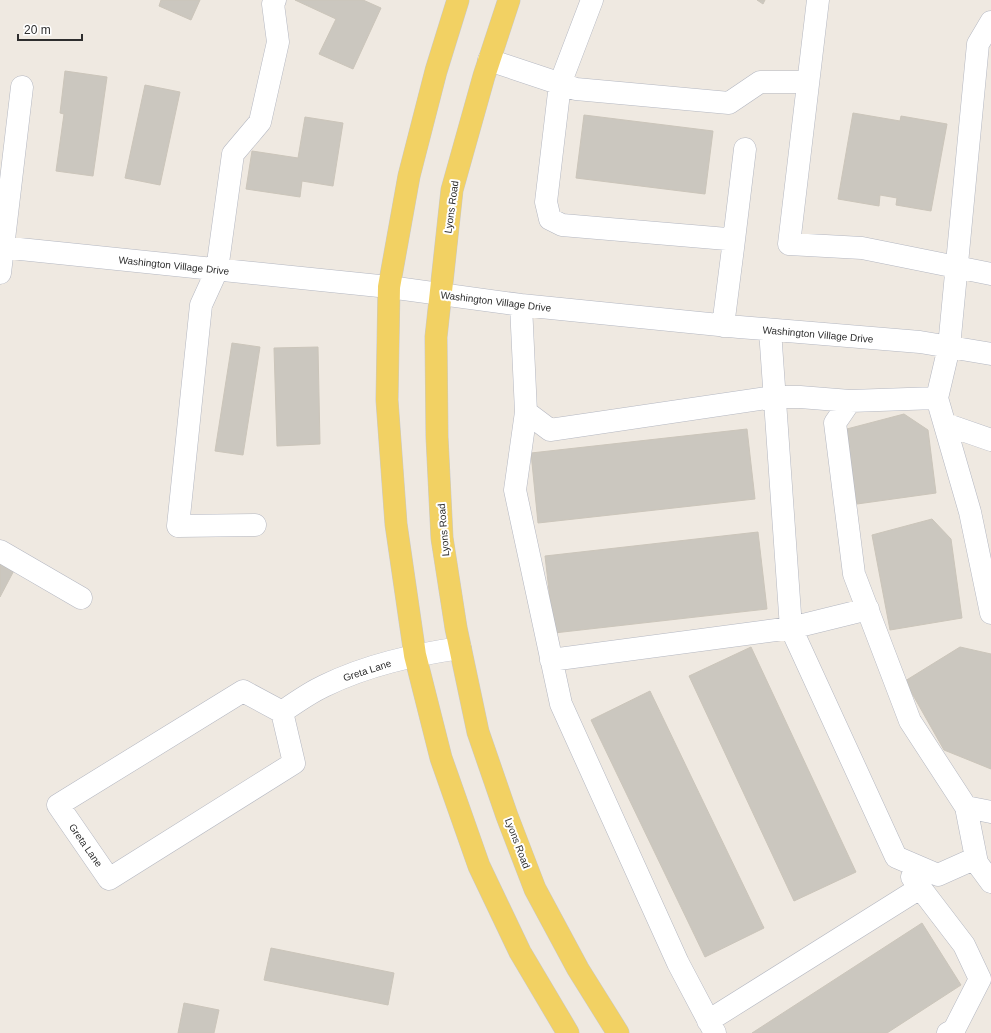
<svg xmlns="http://www.w3.org/2000/svg" width="991" height="1033" viewBox="0 0 991 1033" font-family="Arial,sans-serif">
  <style>
    .building { fill: #cbc7bf; stroke: #cbc5ba }
    .lines { fill: none; stroke-linecap: round; stroke-linejoin: round }
    .minor-casing { stroke: #b4b7c1; stroke-width: 23 }
    .major-casing { stroke: #c9c9c9; stroke-width: 23 }
    .minor { stroke: #fff; stroke-width: 22 }
    .major { stroke: #f2d163; stroke-width: 22 }
    .labels { text-anchor: middle; stroke-width: 4; stroke-linejoin: round; paint-order: stroke }
    .street-label { font-size: 10px; fill: #2e2e2e; stroke: #fff }
  </style>
  <rect width="100%" height="100%" fill="#efe9e1"/>
  <path class="building" d="M161 0H200L191 20 159 6Z
    M295 0H363L381 8 353 69 319 54 336 19Z
    M757 0H765L763 4Z
    M65 71 107 77 93 176 56 171 64 114 60 113Z
    M145 85 180 92 160 185 125 178Z
    M853 113 900 121 901 116 947 124 931 211 896 205 897 198 880 195 879 206 838 199Z
    M584 115 713 131 705 194 576 178Z
    M305 117 343 123 333 186 302 181 300 197 246 189 252 151 298 158Z
    M232 343 260 347 243 455 215 451Z
    M318 347 320 444 277 446 274 348Z
    M904 414 928 430 936 493 857 504 843 430Z
    M747 429 755 499 538 523 531 453Z
    M932 519 951 539 962 618 890 630 872 535Z
    M758 532 767 609 554 633 545 556Z
    M0 551 19 561 0 597Z
    M751 647 856 872 794 901 689 676Z
    M960 647 991 654V769L944 750 905 681Z
    M650 691 764 928 705 957 591 720Z
    M922 923 961 985 887 1033H752Z
    M271 948 394 973 388 1005 264 980Z
    M184 1003 219 1010 214 1033H178Z"/>
  <g class="lines">
    <g class="minor-casing">
      <path id="minor" d="M592 0 560 84 546 202 550 219 562 225 727 239 733 248 723 326
        M818 0 789 244 862 248 991 274
        M991 22 978 44 949 347 937 398 850 401 835 423 854 574 910 721 966 807 991 812
        M489 60 576 89 729 103 760 82H808
        M0 247 389 287 521 305 739 327 920 342 991 354
        M733 248 745 149
        M0 273 22 87
        M521 305 526 412 550 430 774 397H800L850 401
        M770 330 791 628 896 857 938 875 976 858
        M937 398 970 512 991 613
        M526 412 515 490 561 704 678 963 715 1033
        M945 424 991 440
        M255 525 178 526 201 305 217 270 233 154 260 122 278 42 273 4 275 0
        M0 551 81 598
        M551 660 791 628 868 609
        M282 712 294 763 109 879 58 805 243 691 282 712C295 703 309 693 324 686 367 665 413 655 460 648
        M966 807 977 863 991 882
        M912 877 964 945 980 979 954 1030 948 1033
        M708 1021 920 888"/>
    </g>
    <g class="major-casing">
      <path id="major" d="M458 0 436 71 409 176 389 287 387 400 396 524 415 655 441 758 479 866 520 952 568 1033
        M509 0 484 76 452 190 436 337 437 437 442 538 456 628 478 732 507 816 535 889 578 969 618 1033"/>
    </g>
    <use href="#minor" class="minor"/>
    <use href="#major" class="major"/>
  </g>
  <g class="labels">
    <g class="street-label">
      <text transform="translate(451 207) rotate(-82)" y="4">Lyons Road</text>
      <text transform="translate(174 265) rotate(6)" y="4">Washington Village Drive</text>
      <text transform="translate(496 301) rotate(7)" y="4">Washington Village Drive</text>
      <text transform="translate(818 334) rotate(5)" y="4">Washington Village Drive</text>
      <text transform="translate(443 530) rotate(-95)" y="4">Lyons Road</text>
      <text transform="translate(367 670) rotate(-18)" y="4">Greta Lane</text>
      <text transform="translate(518 843) rotate(69)" y="4">Lyons Road</text>
      <text transform="translate(86 845) rotate(55)" y="4">Greta Lane</text>
    </g>
  </g>
  <path d="M18 34v6h64v-6" fill="none" stroke="#2e2e2e" stroke-width="2"/>
  <text x="24" y="34" font-size="12" fill="#2e2e2e" stroke="#ffffff" stroke-width="3" paint-order="stroke">20 m</text>
</svg>
